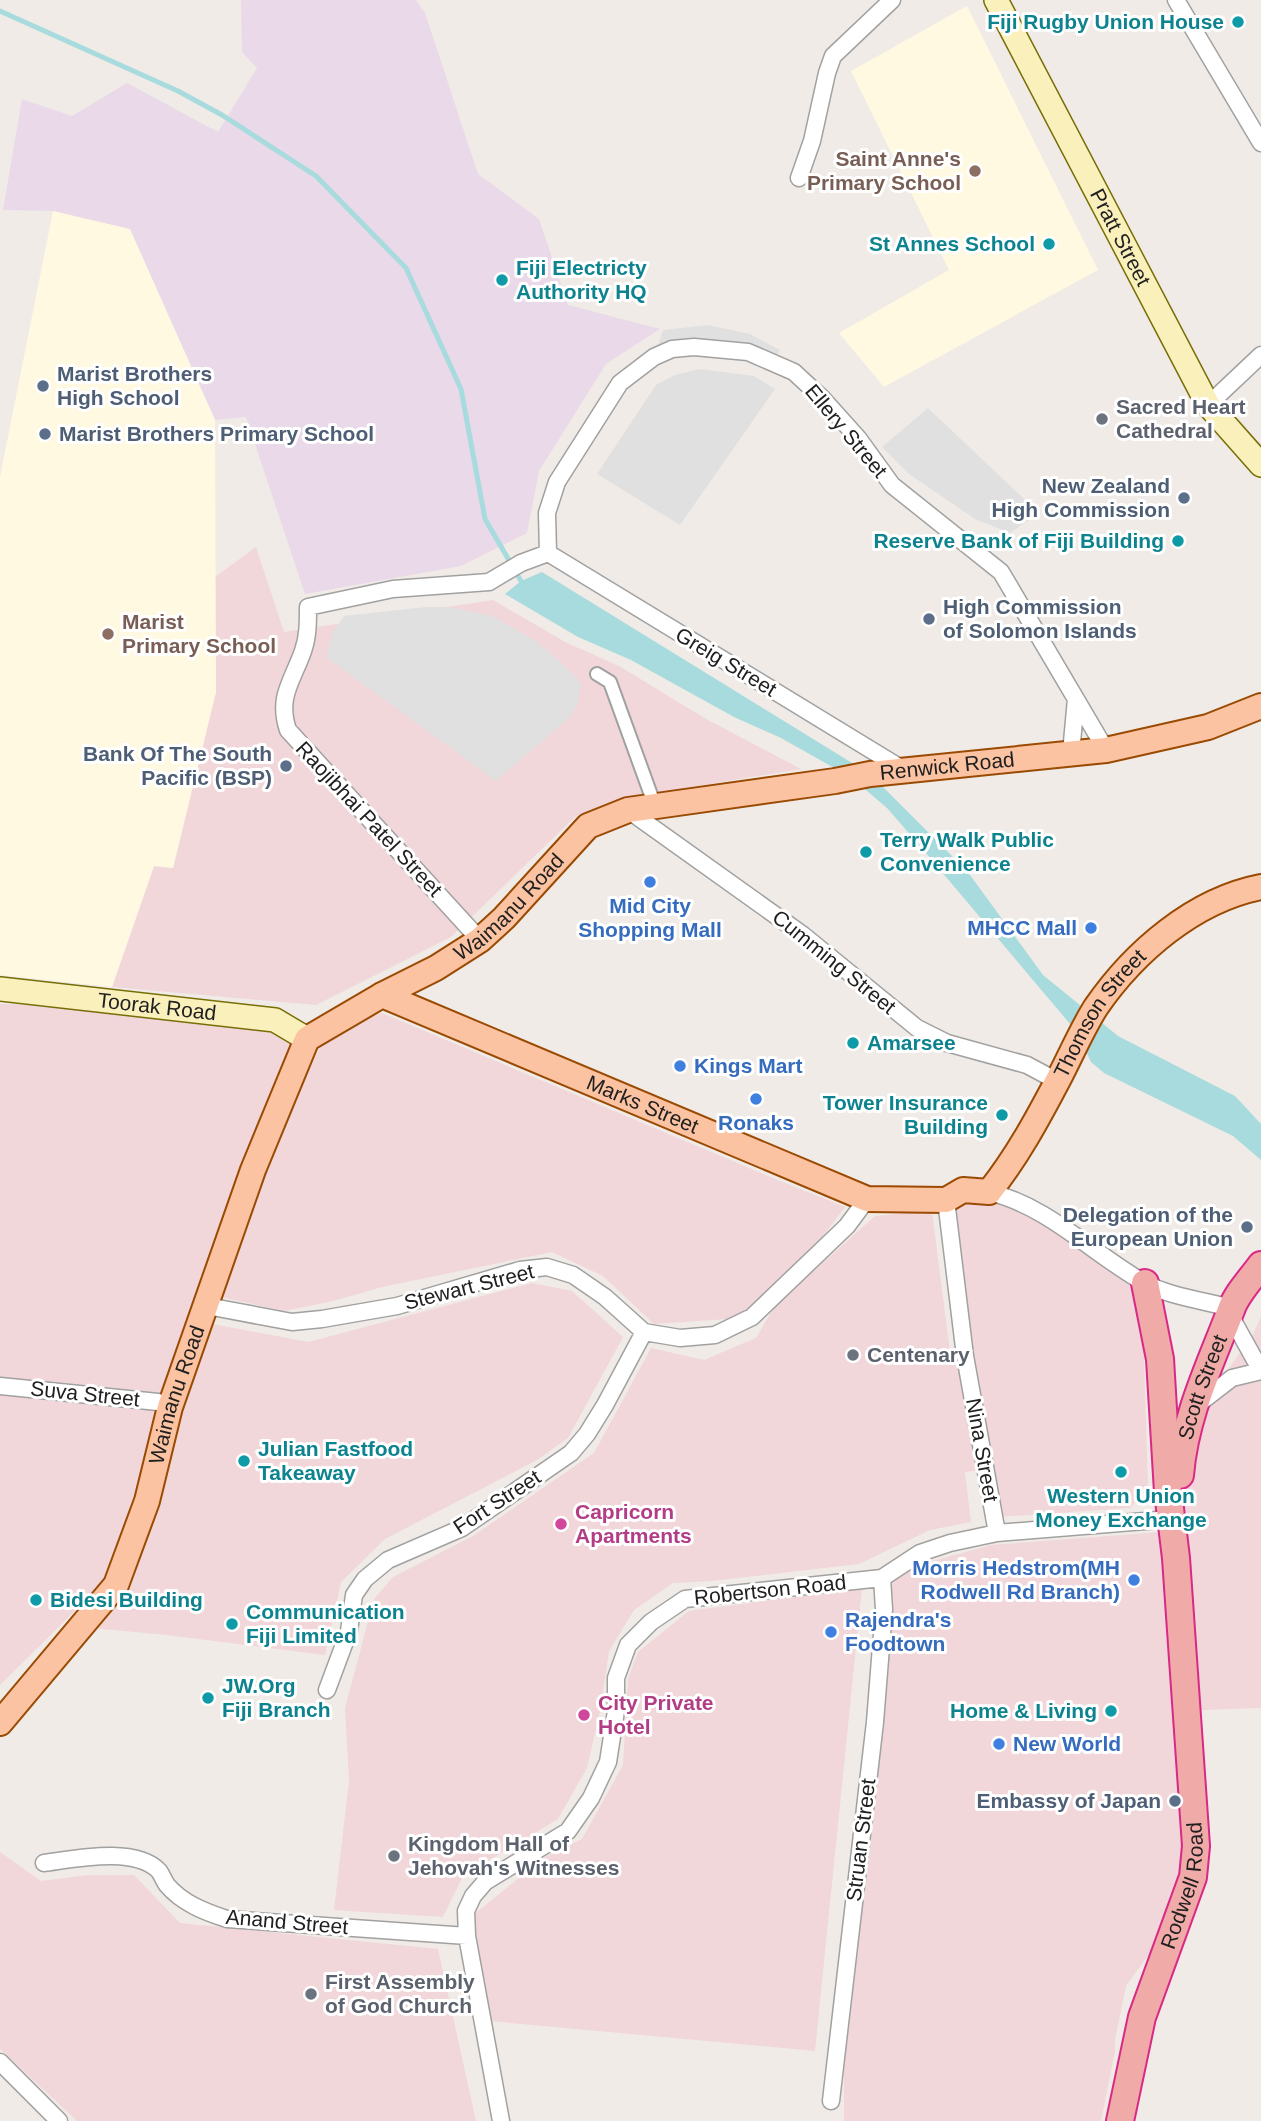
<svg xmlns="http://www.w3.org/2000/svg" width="1261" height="2121" viewBox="0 0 1261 2121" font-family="Helvetica,sans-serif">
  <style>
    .commercial { fill: #f1d6da }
    .industrial { fill: #e9d9e9 }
    .education { fill: #fff9e1 }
    .parking { fill: #e0e0e0 }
    .water { fill: #a8dbdd }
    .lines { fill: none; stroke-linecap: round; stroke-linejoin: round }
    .stream { stroke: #a8dbdd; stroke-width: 5 }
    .pedestrian-casing { stroke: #a1a1a1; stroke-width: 16 }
    .minor-casing { stroke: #a1a1a1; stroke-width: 19 }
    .secondary-casing { stroke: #776e06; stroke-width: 26 }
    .primary-casing { stroke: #9a4a02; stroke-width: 28 }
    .trunk-casing { stroke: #d92987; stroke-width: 30 }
    .pedestrian { stroke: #fff; stroke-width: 12 }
    .minor { stroke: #fff; stroke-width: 16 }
    .secondary { stroke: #f9f0bc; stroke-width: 23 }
    .primary { stroke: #fbc3a1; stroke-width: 24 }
    .trunk { stroke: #f0aaa8; stroke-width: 26 }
    .culture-dot { fill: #0f9aa8; stroke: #fff; stroke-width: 2.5 }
    .education-dot { fill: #8d6e63; stroke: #fff; stroke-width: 2.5 }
    .service-dot { fill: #5c6f8a; stroke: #fff; stroke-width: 2.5 }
    .worship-dot { fill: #6b7280; stroke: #fff; stroke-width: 2.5 }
    .shop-dot { fill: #3f7fe0; stroke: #fff; stroke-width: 2.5 }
    .hotel-dot { fill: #d1479c; stroke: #fff; stroke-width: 2.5 }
    .labels { text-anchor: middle; stroke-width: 6; stroke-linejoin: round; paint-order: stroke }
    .culture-label { font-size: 21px; font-weight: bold; fill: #0d838f; stroke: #fff; text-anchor: start }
    .education-label { font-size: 21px; font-weight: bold; fill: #785e54; stroke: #fff; text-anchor: end }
    .street-label { font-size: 21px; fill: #202020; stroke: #fff }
    .service-label { font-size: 21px; font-weight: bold; fill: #4e5e75; stroke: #fff; text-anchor: end }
    .worship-label { font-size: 21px; font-weight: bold; fill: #5b616d; stroke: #fff; text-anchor: start }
    .shop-label { font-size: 21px; font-weight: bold; fill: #366cbe; stroke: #fff; text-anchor: start }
    .hotel-label { font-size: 21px; font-weight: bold; fill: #b23c85; stroke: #fff; text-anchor: start }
  </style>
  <rect width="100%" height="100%" fill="#f0ebe6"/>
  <path class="commercial" d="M256 547 284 632 493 600 567 643 619 666 706 719 801 769 625 798 576 816 451 937 316 1005 112 987 154 866 173 868 216 692 215 577Z
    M0 1004 103 1005 283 1027 298 1045 166 1397 0 1378Z
    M382 1013 768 1176 845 1207 794 1274 742 1318 654 1324 603 1276 552 1252 382 1287 333 1301 284 1311 216 1296 253 1185 327 1033Z
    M992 1197 1022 1209 1142 1291 1148 1489 1130 1508 997 1517 952 1203Z
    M932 1211 951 1360 965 1356 987 1469 965 1472 971 1522 930 1530 859 1564 712 1581 673 1583 634 1610 609 1651 600 1712 587 1768 558 1819 463 1876 443 1917 334 1910 349 1781 345 1708 374 1599 393 1577 473 1536 594 1453 651 1348 704 1360 756 1338 774 1307 875 1216Z
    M532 1283 572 1291 623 1337 568 1438 537 1460 385 1539 341 1582 325 1655 167 1635 81 1627 124 1582 207 1323 308 1342Z
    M1261 1317V1708L1201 1710 1185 1522 1183 1432 1252 1336Z
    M0 1390 158 1402 153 1439 111 1575 0 1685Z
    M1162 1532 1171 1618 1184 1872 1162 1936 1126 1986 1115 2040V2051L1101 2121H844V2006L880 1586 918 1565 991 1545Z
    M862 1588 815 2051 490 2021 473 1915 545 1857 582 1839 623 1765 628 1679 638 1652 689 1611Z
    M0 1852 41 1881 89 1875H134L180 1923 438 1949 476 2121H77L0 2049Z"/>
  <path class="industrial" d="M241 0H416L425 13 478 174 539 219 568 305 660 329 606 364 539 471 527 533 461 566 305 594 246 417 215 420 130 230 53 211 3 210 22 99 72 116 127 83 218 132 257 68 242 52Z"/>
  <path class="education" d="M967 6 1098 270 884 387 839 333 949 270 851 71Z
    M53 211 130 229 215 420 216 692 173 868 154 866 112 987 0 975V477Z"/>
  <path class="parking" d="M708 325 750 334 780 350 773 363 748 352 654 357 663 330Z
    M699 369 754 376 775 389 680 525 597 474 656 385 675 375Z
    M928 408 1039 513 1010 533 975 519 909 474 882 447Z
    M426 607H450L492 616 536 641 566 667 581 684 578 703 571 716 496 781 326 657 333 632 344 616Z"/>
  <path class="water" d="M542 572 870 774 967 871 1043 975 1118 1036 1235 1096 1261 1124V1160L1233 1136 1104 1073 1091 1062 1076 1031 914 839 887 808 852 778 781 738 734 717 631 660 578 637 505 594 521 581Z"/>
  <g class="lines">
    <path class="stream" d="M0 11 178 91 222 115 316 176 406 268 461 389 485 519 521 581"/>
    <g class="pedestrian-casing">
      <path id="pedestrian" d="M597 674 610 682 655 806"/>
    </g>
    <g class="minor-casing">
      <path id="minor" d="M1176 0 1261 143
        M799 178 812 141 827 73 833 56 892 0
        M1208 405 1261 355
        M548 553 547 513 557 482 620 383 654 357 672 349 694 347 748 352 794 372 823 399 858 438 892 485 1001 572 1106 750
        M548 553 904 770
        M1071 753 1076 699
        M628 810 803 935 917 1028 947 1043 1027 1065 1057 1081
        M480 940 288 730C277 697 292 682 303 651 308 637 308 623 308 607L393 589 489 582 521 563 548 553
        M989 1192C1048 1206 1092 1253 1143 1282 1167 1296 1205 1301 1231 1308
        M946 1200 965 1356 997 1533
        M207 1306 292 1322 322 1319 397 1306 520 1270 547 1267 573 1275 605 1297 644 1332 680 1338 715 1335 752 1317 847 1226 867 1199
        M1230 1315 1261 1371
        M0 1386 158 1402 170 1407
        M1197 1405 1232 1378 1261 1371
        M327 1690 349 1631 354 1595 365 1579 388 1560 462 1528 571 1453 587 1434 605 1405 644 1332
        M44 1863C75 1859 135 1846 159 1871 162 1875 164 1881 167 1885 182 1903 205 1912 227 1919L467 1936
        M0 2062 59 2121
        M831 2101 875 1722 884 1609 882 1578
        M501 2121 467 1936 466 1911 473 1896 485 1882 568 1831 591 1798 608 1762 616 1711V1678L628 1645 651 1622 685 1599 882 1578 920 1553 950 1543 997 1533 1170 1519"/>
    </g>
    <g class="secondary-casing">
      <g id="secondary">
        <path id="s1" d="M996 0 1208 405 1261 465"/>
        <path id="s2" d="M0 989 275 1020 307 1039"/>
      </g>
    </g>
    <g class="primary-casing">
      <g id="primary">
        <path id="s3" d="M382 995 436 968 480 940 504 918 588 826 628 810 835 781 870 774 1106 750 1208 727 1261 706"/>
        <path id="s4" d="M0 1723 116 1585 147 1501 170 1407 253 1170 307 1039 382 995 867 1199 946 1200 963 1190 989 1192C1017 1157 1038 1118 1059 1078 1071 1055 1082 1029 1096 1007 1134 952 1194 900 1261 887"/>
      </g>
    </g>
    <g class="trunk-casing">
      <g id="trunk">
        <path id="s5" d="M1180 1475C1185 1415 1210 1365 1231 1310 1236 1294 1252 1278 1261 1265"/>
        <path id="s6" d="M1120 2121 1142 2017 1193 1877 1196 1846 1176 1558 1168 1492 1160 1359 1145 1283"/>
      </g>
    </g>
    <use href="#pedestrian" class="pedestrian"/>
    <use href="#minor" class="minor"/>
    <use href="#secondary" class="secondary"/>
    <use href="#primary" class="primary"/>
    <use href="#trunk" class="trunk"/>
  </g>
  <g class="culture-dot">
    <circle cx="1238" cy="22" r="7"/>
    <circle cx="1049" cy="244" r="7"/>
    <circle cx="502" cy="280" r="7"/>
    <circle cx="1178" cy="541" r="7"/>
    <circle cx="866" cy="852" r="7"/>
    <circle cx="853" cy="1043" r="7"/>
    <circle cx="1002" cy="1115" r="7"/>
    <circle cx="244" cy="1461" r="7"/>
    <circle cx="1121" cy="1472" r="7"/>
    <circle cx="36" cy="1600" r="7"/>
    <circle cx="232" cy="1624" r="7"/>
    <circle cx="208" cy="1698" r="7"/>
    <circle cx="1111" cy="1711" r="7"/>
  </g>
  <g class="education-dot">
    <circle cx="975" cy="171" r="7"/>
    <circle cx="108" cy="634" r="7"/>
  </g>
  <g class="service-dot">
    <circle cx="43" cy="386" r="7"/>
    <circle cx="45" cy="434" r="7"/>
    <circle cx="1184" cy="498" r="7"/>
    <circle cx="929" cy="619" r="7"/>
    <circle cx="286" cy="766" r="7"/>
    <circle cx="1247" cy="1227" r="7"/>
    <circle cx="1175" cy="1801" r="7"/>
  </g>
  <g class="worship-dot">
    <circle cx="1102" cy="419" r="7"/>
    <circle cx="853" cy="1355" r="7"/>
    <circle cx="394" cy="1856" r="7"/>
    <circle cx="311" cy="1994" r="7"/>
  </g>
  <g class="shop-dot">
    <circle cx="650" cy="882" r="7"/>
    <circle cx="1091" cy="928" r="7"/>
    <circle cx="680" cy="1066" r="7"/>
    <circle cx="756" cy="1099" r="7"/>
    <circle cx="1134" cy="1580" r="7"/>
    <circle cx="831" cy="1632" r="7"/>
    <circle cx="999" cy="1744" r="7"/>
  </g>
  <g class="hotel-dot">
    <circle cx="561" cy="1524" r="7"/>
    <circle cx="584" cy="1715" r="7"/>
  </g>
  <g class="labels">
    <g class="culture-label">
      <text x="1224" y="29" text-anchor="end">Fiji Rugby Union House</text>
      <text x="1035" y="251" text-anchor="end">St Annes School</text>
      <text x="516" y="275">Fiji Electricty<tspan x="516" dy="24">Authority HQ</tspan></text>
      <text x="1164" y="548" text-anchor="end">Reserve Bank of Fiji Building</text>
      <text x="880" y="847">Terry Walk Public<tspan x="880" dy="24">Convenience</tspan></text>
      <text x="867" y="1050">Amarsee</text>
      <text x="988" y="1110" text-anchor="end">Tower Insurance<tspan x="988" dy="24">Building</tspan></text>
      <text x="258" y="1456">Julian Fastfood<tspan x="258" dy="24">Takeaway</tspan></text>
      <text x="1121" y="1503" text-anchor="middle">Western Union<tspan x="1121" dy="24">Money Exchange</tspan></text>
      <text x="50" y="1607">Bidesi Building</text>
      <text x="246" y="1619">Communication<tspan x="246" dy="24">Fiji Limited</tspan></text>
      <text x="222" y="1693">JW.Org<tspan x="222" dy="24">Fiji Branch</tspan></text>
      <text x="1097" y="1718" text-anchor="end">Home &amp; Living</text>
    </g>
    <g class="education-label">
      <text x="961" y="166">Saint Anne's<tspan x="961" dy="24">Primary School</tspan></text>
      <text x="122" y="629" text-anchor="start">Marist<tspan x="122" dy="24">Primary School</tspan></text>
    </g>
    <g class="street-label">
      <text dy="7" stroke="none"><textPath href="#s1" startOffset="268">Pratt Street</textPath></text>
      <text transform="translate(846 431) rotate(50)" y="7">Ellery Street</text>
      <text transform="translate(726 662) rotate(31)" y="7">Greig Street</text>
      <text dy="7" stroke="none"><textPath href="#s3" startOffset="635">Renwick Road</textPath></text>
      <text transform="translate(369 819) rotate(47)" y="7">Raojibhai Patel Street</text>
      <text dy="7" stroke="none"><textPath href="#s3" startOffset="156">Waimanu Road</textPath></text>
      <text transform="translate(834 962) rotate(39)" y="7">Cumming Street</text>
      <text dy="7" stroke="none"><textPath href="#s2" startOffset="158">Toorak Road</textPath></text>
      <text dy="7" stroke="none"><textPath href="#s4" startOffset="1708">Thomson Street</textPath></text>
      <text dy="7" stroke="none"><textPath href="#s4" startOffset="1129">Marks Street</textPath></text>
      <text transform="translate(469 1287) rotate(-14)" y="7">Stewart Street</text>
      <text dy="7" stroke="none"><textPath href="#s5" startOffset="91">Scott Street</textPath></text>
      <text transform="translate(85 1394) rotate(6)" y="7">Suva Street</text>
      <text dy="7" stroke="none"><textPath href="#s4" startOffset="380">Waimanu Road</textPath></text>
      <text transform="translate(982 1450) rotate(80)" y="7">Nina Street</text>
      <text transform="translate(497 1502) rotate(-33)" y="7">Fort Street</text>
      <text transform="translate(770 1590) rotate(-6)" y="7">Robertson Road</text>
      <text transform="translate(861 1840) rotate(-83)" y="7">Struan Street</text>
      <text dy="7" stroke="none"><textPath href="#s6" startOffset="245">Rodwell Road</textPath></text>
      <text transform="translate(287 1922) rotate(5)" y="7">Anand Street</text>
    </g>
    <g class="service-label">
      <text x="57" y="381" text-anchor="start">Marist Brothers<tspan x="57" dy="24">High School</tspan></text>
      <text x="59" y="441" text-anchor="start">Marist Brothers Primary School</text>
      <text x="1170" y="493">New Zealand<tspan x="1170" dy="24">High Commission</tspan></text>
      <text x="943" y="614" text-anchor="start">High Commission<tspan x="943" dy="24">of Solomon Islands</tspan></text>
      <text x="272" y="761">Bank Of The South<tspan x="272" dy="24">Pacific (BSP)</tspan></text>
      <text x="1233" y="1222">Delegation of the<tspan x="1233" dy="24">European Union</tspan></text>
      <text x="1161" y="1808">Embassy of Japan</text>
    </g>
    <g class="worship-label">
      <text x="1116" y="414">Sacred Heart<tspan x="1116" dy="24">Cathedral</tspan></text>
      <text x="867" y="1362">Centenary</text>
      <text x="408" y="1851">Kingdom Hall of<tspan x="408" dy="24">Jehovah's Witnesses</tspan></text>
      <text x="325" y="1989">First Assembly<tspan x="325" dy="24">of God Church</tspan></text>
    </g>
    <g class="shop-label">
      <text x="650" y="913" text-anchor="middle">Mid City<tspan x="650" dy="24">Shopping Mall</tspan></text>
      <text x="1077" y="935" text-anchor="end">MHCC Mall</text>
      <text x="694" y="1073">Kings Mart</text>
      <text x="756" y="1130" text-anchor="middle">Ronaks</text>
      <text x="1120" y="1575" text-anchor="end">Morris Hedstrom(MH<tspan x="1120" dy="24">Rodwell Rd Branch)</tspan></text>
      <text x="845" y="1627">Rajendra's<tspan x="845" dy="24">Foodtown</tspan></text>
      <text x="1013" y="1751">New World</text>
    </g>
    <g class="hotel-label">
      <text x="575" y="1519">Capricorn<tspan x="575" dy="24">Apartments</tspan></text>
      <text x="598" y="1710">City Private<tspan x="598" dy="24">Hotel</tspan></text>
    </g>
  </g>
</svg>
